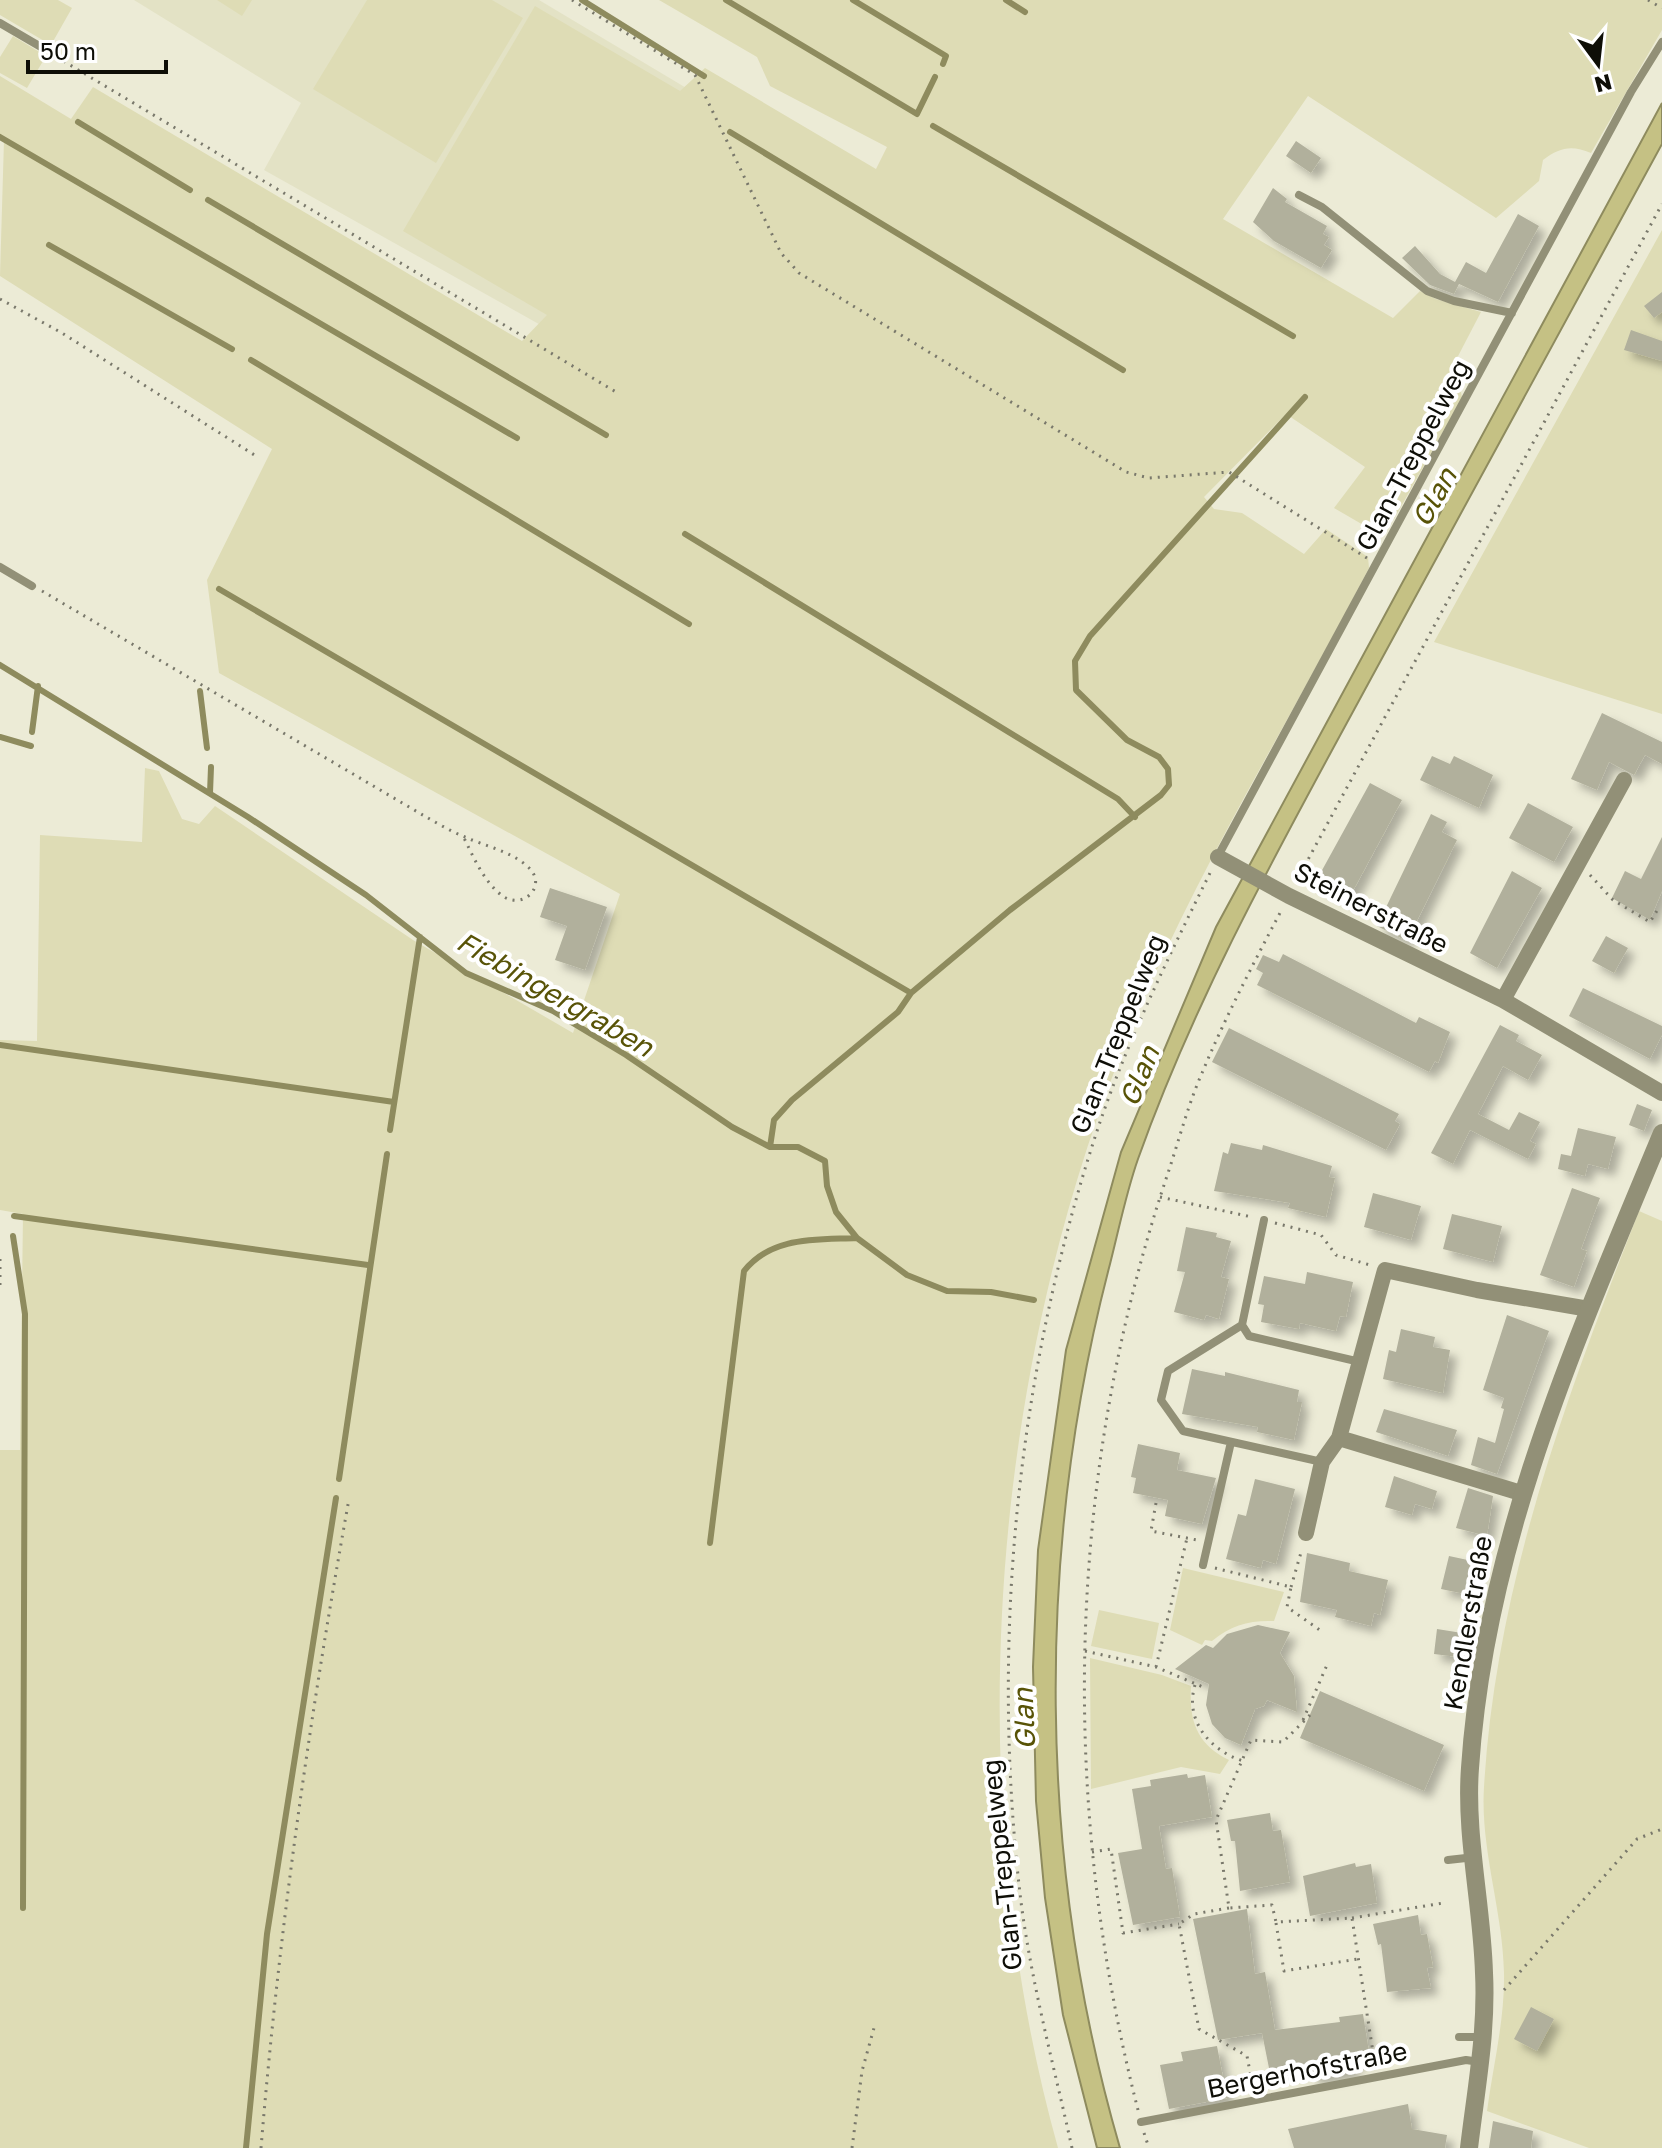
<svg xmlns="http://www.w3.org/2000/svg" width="1662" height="2148" viewBox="0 0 1662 2148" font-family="'Golos Text',sans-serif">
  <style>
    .built { fill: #e3e2c5 }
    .green { fill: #dedcb5 }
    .water { fill: #c5c184; stroke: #8e8b5e; stroke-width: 2 }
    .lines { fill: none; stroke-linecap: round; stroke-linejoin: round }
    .stream { stroke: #8e8b5e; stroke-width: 6 }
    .building { fill: #b1b09c; filter: url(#shadow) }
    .path { stroke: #79786b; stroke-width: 3; stroke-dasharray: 2 6; stroke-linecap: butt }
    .service { stroke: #929077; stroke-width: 8 }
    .minor { stroke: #929077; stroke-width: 16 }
    .tertiary { stroke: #929077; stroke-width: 18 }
    .labels { text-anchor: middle; stroke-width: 8; stroke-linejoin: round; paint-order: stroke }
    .street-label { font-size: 26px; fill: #0e0e07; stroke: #fff }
    .water-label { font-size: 28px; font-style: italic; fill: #585307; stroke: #fff }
  </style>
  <defs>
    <filter id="shadow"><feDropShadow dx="7" dy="7" stdDeviation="4" flood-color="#0004"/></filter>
  </defs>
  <rect width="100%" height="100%" fill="#ecebd6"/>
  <path class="built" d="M134 0H539L693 92 546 328 264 170 301 103Z"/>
  <path class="green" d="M0 0H58L72 8 51 45 0 15Z
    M217 0H252L242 16Z
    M367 0H492L523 18 436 163 313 89Z
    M659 0H1662V30L1591 153C1572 145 1560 147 1543 160L1539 181 1496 218 1308 96 1223 219 1393 318 1420 291 1436 299 1481 312 1456 360 1462 398 1384 537 1334 508 1365 467 1286 414 1204 497 1214 509 1242 513 1304 554 1326 529 1368 557 1369 568C1290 721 1198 867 1132 1027 989 1370 958 1790 1058 2148H0V1450H20L23 1214 0 1210V1040L37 1041 40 835 142 842 145 768 159 771 182 819 199 824 215 806 413 940 573 1033 620 894 219 673 207 580 272 449 0 276 4 140 0 137V76L71 119 93 87 522 341 547 315 403 231 535 6 680 91 705 68 876 169 887 147 770 86 757 57Z
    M13 36 46 56 27 88 0 73V57Z
    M1662 230V714L1434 642Z
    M1639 1211 1662 1221V2148H1589L1487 2111C1493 2066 1505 2019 1504 1973 1503 1911 1480 1849 1484 1787 1496 1584 1566 1398 1639 1211Z
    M1183 1568 1284 1592 1274 1621C1250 1620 1231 1625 1212 1641L1205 1640 1202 1645 1170 1630Z
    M1099 1610 1159 1623 1152 1659 1091 1646Z
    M1090 1658 1162 1675 1191 1686C1189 1720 1196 1744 1229 1760L1220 1774 1181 1767 1091 1789Z"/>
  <path class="water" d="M1662 103V144C1564 324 1466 504 1368 684 1284 839 1197 993 1138 1159 1126 1193 1119 1229 1110 1264 1035 1550 1037 1863 1120 2148H1097L1063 2015 1045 1898 1036 1801 1033 1667 1038 1550 1066 1350 1121 1152 1216 927Z"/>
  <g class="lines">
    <path class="stream" d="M582 0 704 76
      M726 0 917 114 935 77
      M853 0 946 56 943 64
      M1006 0 1025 12
      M78 122 190 190
      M933 126 1293 336
      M730 132 1123 370
      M0 137 517 438
      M208 200 606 435
      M49 245 232 349
      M251 360 689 624
      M685 534 1118 799 1135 817
      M219 589 911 993
      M0 665 248 817 366 895 466 973 553 1011 626 1055 732 1127 770 1147H798L825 1161 827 1186 836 1212 857 1238 907 1275 947 1291 991 1292 1034 1300
      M200 691 207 748
      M32 732 38 686
      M0 737 31 746
      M210 793 211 767
      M0 1045 394 1102
      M390 1130 420 937
      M770 1147 774 1120 792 1100 898 1012 911 993 1010 910 1161 795 1169 785 1168 769 1159 757 1127 740 1076 690 1075 661 1090 636 1305 397
      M14 1216 368 1265
      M13 1236 25 1314 23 1908
      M339 1479 387 1154
      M710 1543 744 1271C772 1236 815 1240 857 1238
      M246 2148 267 1934 336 1498"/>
  </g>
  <path class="building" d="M1296 141 1321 158 1311 173 1286 156Z
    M1273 188 1287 199 1285 202 1327 226 1323 234 1329 237 1324 245 1332 250 1321 268 1274 241 1253 222Z
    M1518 214 1539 226 1498 302 1459 284 1454 294 1430 285 1402 258 1415 246 1440 274 1455 282 1466 262 1486 273Z
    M1662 292V312L1654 318 1644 306Z
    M1631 330 1662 341V361L1624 350Z
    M1602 713 1662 742V764L1645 755 1634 775 1609 762 1597 790 1571 779Z
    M1432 756 1450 764 1454 756 1493 775 1479 808 1420 780Z
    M1370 783 1402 800 1348 900 1315 883Z
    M1528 803 1573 827 1554 862 1509 838Z
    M1431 814 1447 822 1442 832 1457 840 1407 941 1377 926Z
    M1662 837V891L1650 920 1612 898 1625 871 1641 879Z
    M1512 871 1542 888 1497 968 1470 953Z
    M550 888 607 907 585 970 555 960 567 926 540 917Z
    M1606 936 1628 948 1614 973 1592 961Z
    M1283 954 1416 1023 1419 1017 1450 1032 1438 1063 1435 1061 1429 1072 1257 985 1263 973 1256 969 1263 955 1279 962Z
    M1583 988 1662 1026V1035L1650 1059 1569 1016Z
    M1500 1025 1519 1035 1516 1041 1542 1055 1528 1080 1503 1066 1478 1114 1509 1130 1519 1112 1540 1122 1530 1141 1536 1144 1528 1159 1470 1130 1453 1164 1431 1153Z
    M1229 1028 1399 1114 1395 1121 1400 1124 1386 1150 1212 1062Z
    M1637 1104 1652 1110 1644 1131 1629 1125Z
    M1578 1128 1616 1137 1608 1169 1588 1164 1585 1176 1558 1169 1561 1154 1571 1156Z
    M1231 1143 1262 1150 1263 1145 1332 1166 1329 1177 1335 1178 1326 1217 1288 1208 1290 1203 1214 1191 1223 1152 1228 1154Z
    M1572 1188 1600 1198 1581 1249 1587 1251 1574 1287 1540 1275Z
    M1373 1193 1421 1206 1411 1240 1364 1227Z
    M1452 1214 1502 1226 1493 1262 1443 1249Z
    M1186 1227 1217 1233 1216 1237 1231 1241 1221 1277 1229 1279 1219 1319 1206 1315 1204 1320 1174 1312 1185 1272 1177 1271Z
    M1307 1272 1353 1282 1346 1317 1340 1316 1336 1331 1300 1323 1299 1329 1261 1322 1264 1305 1258 1304 1264 1276 1305 1284Z
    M1507 1315 1549 1331 1497 1474 1471 1465 1478 1437 1495 1443 1504 1409 1501 1408 1504 1398 1483 1390Z
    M1401 1329 1435 1337 1433 1347 1450 1350 1443 1393 1383 1379 1389 1350 1396 1352Z
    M1192 1369 1225 1376V1372L1299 1390 1297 1402H1302L1294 1440 1257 1432 1258 1427 1182 1414Z
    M1384 1409 1457 1430 1448 1456 1376 1432Z
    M1138 1444 1180 1453 1177 1470 1216 1478 1202 1524 1165 1516 1168 1500 1133 1493 1136 1478 1131 1477Z
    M1394 1476 1437 1491 1432 1509 1415 1504 1412 1515 1385 1507Z
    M1255 1479 1295 1489 1276 1564 1263 1560 1261 1568 1226 1559 1238 1514 1246 1516Z
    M1468 1488 1493 1496 1487 1536 1456 1528Z
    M1307 1553 1350 1563 1349 1571 1388 1580 1380 1615 1374 1613 1371 1626 1335 1617 1337 1610 1300 1602Z
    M1449 1556 1477 1562 1470 1595 1441 1589Z
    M1258 1625 1290 1632 1280 1653 1294 1676 1297 1712 1267 1700 1264 1706 1255 1709 1241 1745 1225 1738 1212 1724 1206 1705 1209 1684 1175 1669 1206 1645 1213 1648 1227 1634Z
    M1437 1629 1462 1633 1458 1657 1434 1654Z
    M1320 1691 1444 1745 1424 1791 1300 1738Z
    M1187 1774 1188 1778 1205 1775 1212 1817 1159 1826 1166 1869 1172 1868 1180 1917 1133 1925 1118 1853 1142 1849 1132 1789 1151 1786 1150 1780Z
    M1270 1813 1273 1831 1281 1830 1290 1882 1240 1891 1235 1841H1231L1227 1820Z
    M1355 1863 1356 1867 1371 1864 1377 1903 1310 1916 1303 1876Z
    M1247 1909 1255 1974 1265 1972 1275 2030 1340 2022 1339 2017 1363 2014 1370 2058 1352 2061 1354 2071 1312 2078 1310 2068 1270 2073 1262 2033 1218 2040 1193 1919Z
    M1418 1915 1421 1935 1427 1934 1433 1967 1427 1968 1431 1988 1387 1992 1381 1944 1378 1945 1373 1924Z
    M1531 2007 1554 2019 1537 2051 1514 2039Z
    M1217 2046 1227 2098 1169 2109 1160 2065 1183 2061 1181 2052Z
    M1408 2104 1412 2129 1447 2135 1445 2148H1294L1288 2129Z
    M1493 2121 1533 2131 1531 2148H1489Z"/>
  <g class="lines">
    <path class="path" d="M572 0 695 75 781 253 799 273 1126 472 1149 478 1229 472 1367 558
      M1648 0 1662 8
      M50 53 616 392
      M0 299 62 333 256 456
      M42 591 421 814C435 822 450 831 465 837 485 846 510 851 527 866 550 885 522 913 500 894 483 880 473 856 463 836
      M1590 875 1613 900 1650 922 1658 909
      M1297 880 1662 204
      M1160 1197 1252 1217
      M1275 1223 1321 1235 1336 1255 1370 1265
      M0 1259V1291
      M1156 1503 1151 1531 1197 1540
      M1215 1568 1291 1587 1287 1607 1324 1633
      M1291 1587 1302 1549
      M1085 1651 1156 1667 1203 1687
      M1156 1667 1187 1538
      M1195 1685C1184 1721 1211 1751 1243 1761
      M1310 1715 1283 1742 1251 1740 1216 1820 1229 1908 1272 1905 1276 1922 1352 1918 1375 2065
      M1303 1720 1327 1665
      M1092 1852 1111 1849 1123 1933 1179 1924
      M1229 1908 1194 1914 1179 1924 1199 2029 1247 2056 1253 2088
      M1352 1918 1443 1903
      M1276 1923 1284 1971 1358 1959
      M1504 1990 1637 1839 1662 1829
      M1138 2110C1059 1802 1066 1475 1168 1173 1179 1140 1188 1105 1202 1073 1225 1018 1253 964 1281 911
      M1144 2133 1149 2148
      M261 2148C279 1930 310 1715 349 1499
      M852 2148 862 2071 874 2028
      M1072 2148C1054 2066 1032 1986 1021 1902 990 1645 1016 1377 1097 1131 1127 1041 1169 956 1211 871"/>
    <path class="service" d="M0 23 41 47
      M1299 195 1322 207 1427 291 1454 301 1512 313
      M0 567 32 586
      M1218 856 1631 92 1662 42
      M1264 1220 1242 1325 1249 1336 1360 1362
      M1242 1325 1168 1371 1161 1400 1183 1431 1322 1462
      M1203 1565 1231 1442
      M1448 1860 1475 1857
      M1459 2037H1483
      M1141 2122 1466 2060 1480 2062"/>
    <path class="minor" d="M1218 857 1289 896 1503 1000 1662 1093
      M1503 1000 1624 780
      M1339 1438 1385 1270 1477 1290 1589 1309
      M1306 1533 1322 1462 1339 1438 1521 1493"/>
    <path class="tertiary" d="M1469 2148C1476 2089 1487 2032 1484 1973 1482 1905 1465 1835 1470 1768 1485 1542 1577 1338 1662 1133"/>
  </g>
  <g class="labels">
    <g class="street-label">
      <text transform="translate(1413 455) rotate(-62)" y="9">Glan-Treppelweg</text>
      <text transform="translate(1371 908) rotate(27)" y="9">Steinerstraße</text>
      <text transform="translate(1118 1034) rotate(-68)" y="9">Glan-Treppelweg</text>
      <text transform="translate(1468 1623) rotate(-80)" y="9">Kendlerstraße</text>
      <text transform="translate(1002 1865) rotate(-96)" y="9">Glan-Treppelweg</text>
      <text transform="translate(1307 2070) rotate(-11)" y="9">Bergerhofstraße</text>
    </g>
    <g class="water-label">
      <text transform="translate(1434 497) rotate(-61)" y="10">Glan</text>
      <text transform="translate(555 994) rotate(30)" y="10">Fiebingergraben</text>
      <text transform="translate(1139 1076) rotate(-68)" y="10">Glan</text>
      <text transform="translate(1024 1719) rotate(-93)" y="10">Glan</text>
    </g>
  </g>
  <g transform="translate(1598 64) rotate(165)" stroke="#ffffff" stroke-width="6" paint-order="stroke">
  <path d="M0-6L14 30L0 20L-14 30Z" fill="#0e0e07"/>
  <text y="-12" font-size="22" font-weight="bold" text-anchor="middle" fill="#0e0e07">N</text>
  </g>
  <path d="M28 60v12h138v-12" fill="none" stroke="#0e0e07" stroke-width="4"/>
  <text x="40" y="60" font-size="24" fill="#0e0e07" stroke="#ffffff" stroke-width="6" paint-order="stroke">50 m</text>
</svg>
